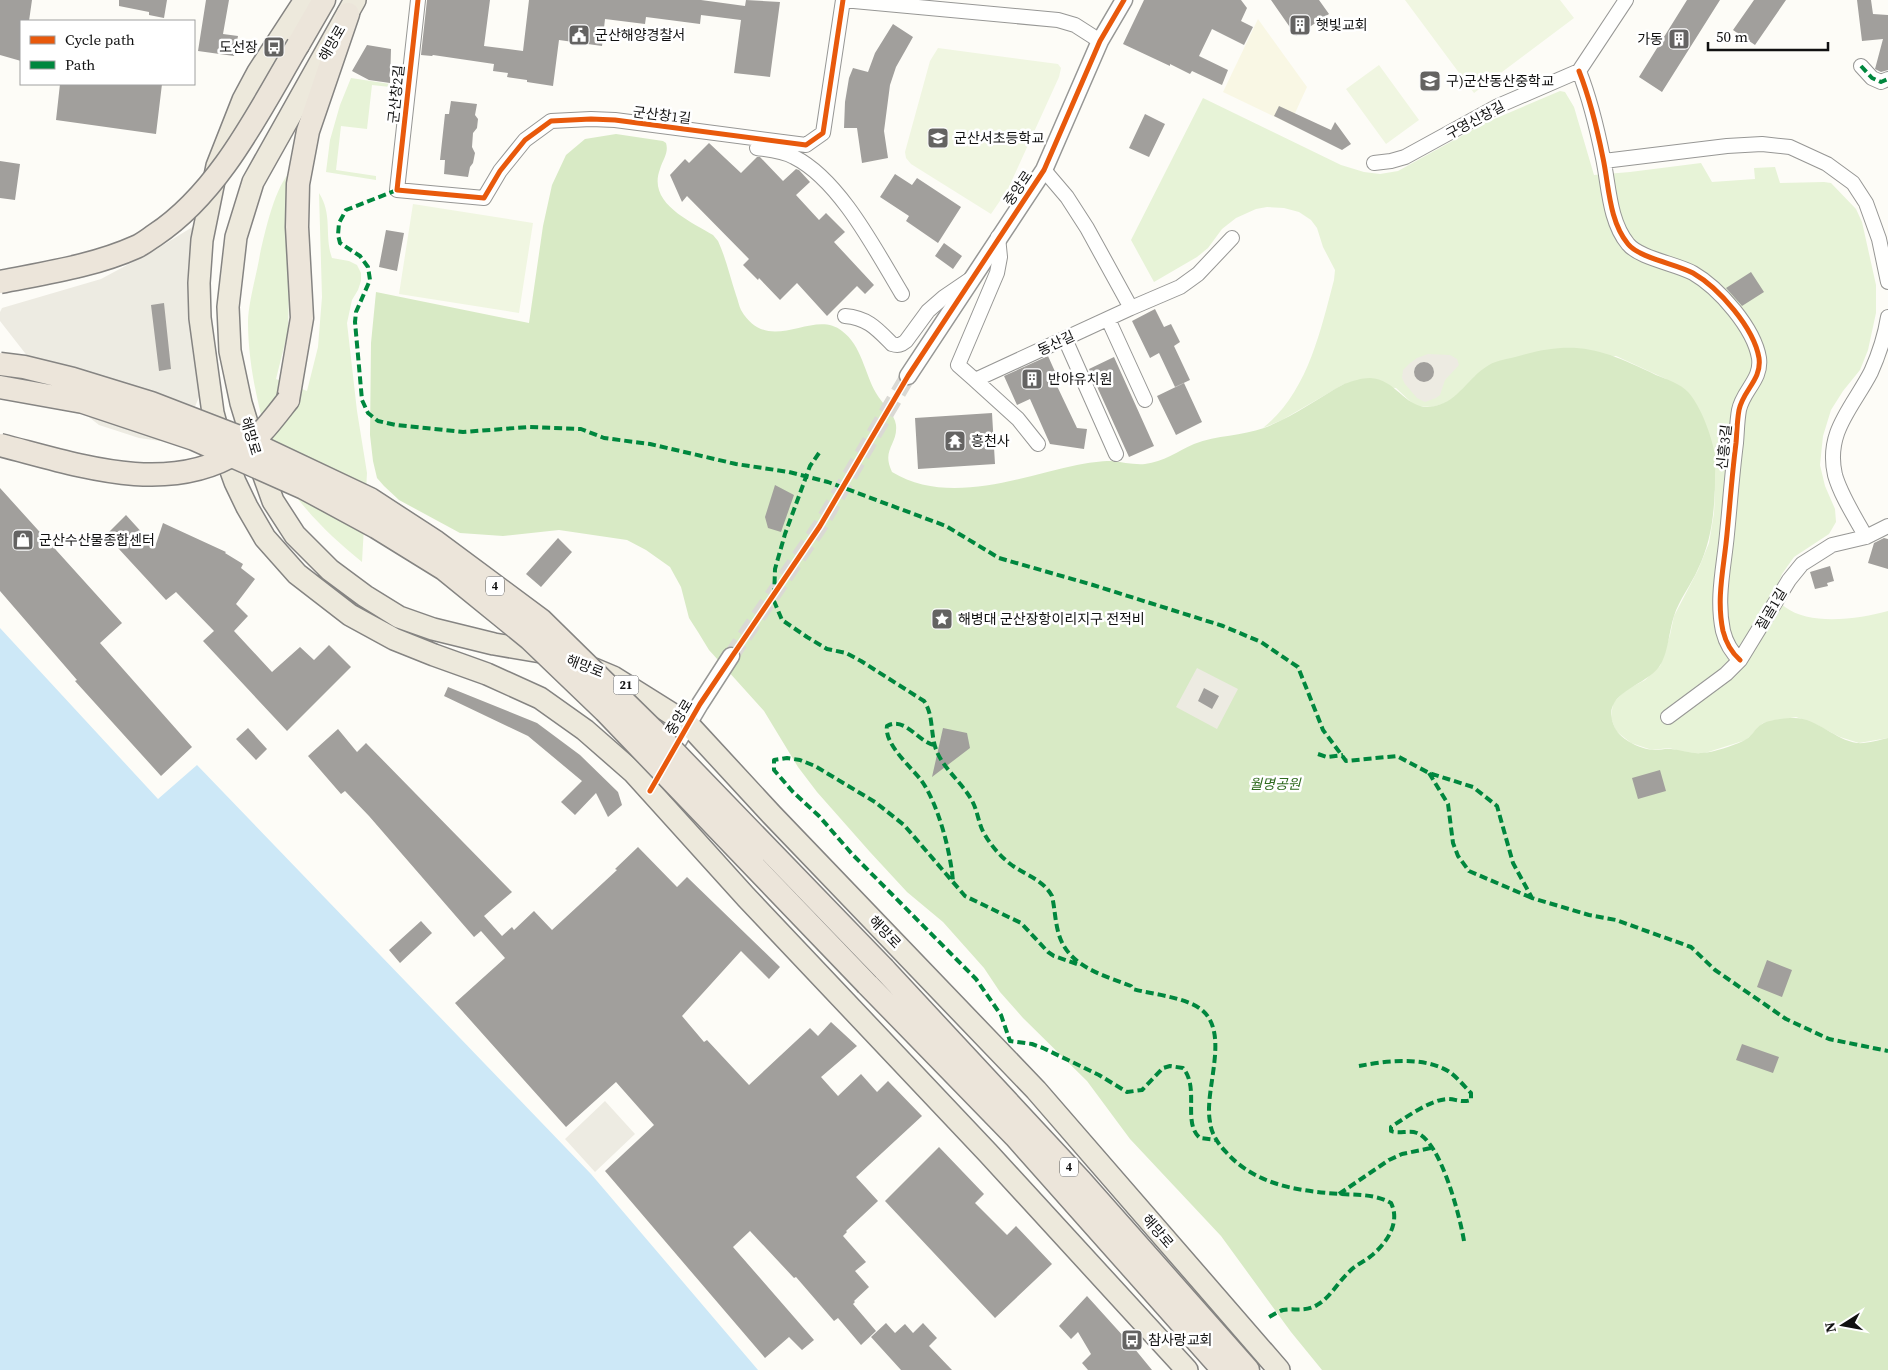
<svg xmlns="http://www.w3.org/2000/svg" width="1888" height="1370" viewBox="0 0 1888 1370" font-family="'Source Serif 4','Noto Sans KR',serif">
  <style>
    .farmland { fill: #f9f7e4 }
    .green { fill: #e7f3d7 }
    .forest { fill: #d8eac5 }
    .pitch { fill: #f0f6e1 }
    .plaza { fill: #edebe2 }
    .water { fill: #cde8f7 }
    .building { fill: #a19f9c }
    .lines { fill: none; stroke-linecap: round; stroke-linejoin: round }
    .tertiary-tunnel { stroke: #dad9d4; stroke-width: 16; stroke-dasharray: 16 8; stroke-linecap: butt }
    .minor-casing { stroke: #979795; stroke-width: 16 }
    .tertiary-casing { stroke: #979795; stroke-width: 19 }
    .primary-casing { stroke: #858482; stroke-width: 24 }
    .trunk-casing { stroke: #858482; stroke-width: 25 }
    .minor { stroke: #fffffe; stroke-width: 14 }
    .tertiary { stroke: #fffffe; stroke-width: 16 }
    .primary { stroke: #ede9dc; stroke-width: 21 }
    .trunk { stroke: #ece5da; stroke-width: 22 }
    .trunk-bridge-casing { stroke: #858482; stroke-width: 25; stroke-linecap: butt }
    .trunk-bridge { stroke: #ece5da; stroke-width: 22 }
    .quiet { stroke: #00873e; stroke-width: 4; stroke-dasharray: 8 4; stroke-linecap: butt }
    .cycleway-casing { stroke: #fff; stroke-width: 8 }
    .cycleway { stroke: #e8590c; stroke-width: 5 }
    .labels { text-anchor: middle; stroke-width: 5; stroke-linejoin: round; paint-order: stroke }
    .shield { fill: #fff; stroke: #585858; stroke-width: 1 }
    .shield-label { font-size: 12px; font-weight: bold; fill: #111 }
    .poi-label { font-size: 14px; fill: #111; stroke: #fff; text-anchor: start }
    .street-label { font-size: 14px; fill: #111; stroke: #fff }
    .park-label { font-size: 14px; font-style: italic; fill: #2f6b1f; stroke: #fff }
  </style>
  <rect width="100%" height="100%" fill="#fdfcf7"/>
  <path class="farmland" d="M1258 19 1307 87 1290 124 1223 92Z"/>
  <path class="green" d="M351 78 390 84V87L372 85 367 129 341 126 336 170 376 176V180L326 172 330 140 340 105Z
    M1560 91 1565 92 1574 107 1594 175 1630 172 1701 163 1712 182 1755 179 1754 168 1775 167 1780 183 1824 182 1831 183 1856 209 1862 222 1876 285V313L1868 350 1860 370 1843 391 1831 410 1823 436 1820 465 1825 486 1835 509 1836 522 1829 534 1794 557 1782 574 1775 591C1778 596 1781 604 1785 607 1810 626 1859 619 1888 611V738L1859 743 1840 737 1815 724 1796 717 1763 723 1746 740 1705 753H1687L1669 748 1652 750 1631 743 1616 731 1611 718 1613 703 1626 690 1645 680 1660 666 1670 635 1674 616 1698 570 1709 543 1714 513 1715 492 1666 379 1616 356 1475 376 1458 395 1446 403 1432 407 1415 406 1396 388 1344 384 1282 420 1263 428C1307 393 1320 333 1334 280L1335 270 1323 247 1317 228 1311 220 1299 212 1284 208 1267 207 1256 209 1236 218 1222 229 1208 248 1197 257 1154 282 1131 240 1203 98 1341 165 1364 172 1380 174 1398 171 1485 123Z
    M292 170 288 331 276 379 307 391 318 347 322 297 319 193C333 215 324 235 332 258L349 261 357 265 361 273V281L358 290 352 300 347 323 357 411 367 473 362 562C331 537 301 508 280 473 272 459 268 442 264 426 255 392 248 357 248 322 248 304 257 273 260 254 265 232 275 185 292 170Z"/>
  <path class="forest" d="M616 134 663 141 666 143C669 153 663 159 660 169 647 203 690 221 713 235L718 241C726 258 730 277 736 295 738 300 739 306 741 310 769 358 813 307 842 331 862 346 864 372 876 393 882 404 895 414 896 425 898 445 881 449 892 472 948 506 1020 477 1077 465 1087 463 1101 461 1111 461 1122 462 1134 465 1145 464 1163 462 1178 451 1194 444 1217 435 1242 436 1264 428 1293 417 1318 398 1344 384 1353 381 1361 378 1370 378 1398 379 1406 413 1435 406 1459 401 1468 377 1489 365 1497 360 1509 359 1519 356 1577 339 1604 350 1656 375 1666 379 1681 384 1688 392 1701 406 1712 437 1715 455 1716 462 1715 470 1715 476 1715 509 1712 540 1698 569 1691 585 1679 600 1674 616 1669 631 1668 655 1659 667 1643 688 1598 693 1615 728 1621 740 1642 750 1655 750 1661 750 1666 748 1671 749 1682 750 1691 754 1702 753 1715 752 1732 746 1743 741 1751 738 1755 728 1762 724 1769 720 1785 718 1793 718 1816 717 1835 740 1857 743 1866 744 1879 740 1888 738V1370H1322L1291 1332 1221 1236 1130 1139 1087 1081 1023 1018 1000 992 984 968 943 922 907 892 870 852 817 792 798 767 764 711 709 650 698 632 689 618 681 587 670 567 646 550 627 540 559 530 503 536 460 533 399 500 384 486 377 478 373 461 370 435 371 343 376 292 529 323 543 226 552 185 566 155 585 139Z"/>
  <path class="pitch" d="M1405 0H1560L1574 18 1474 93Z
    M938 48 1058 64 1061 68 1059 77 1008 189 991 214 911 164 906 158 905 152 930 61Z
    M1379 65 1419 120 1386 144 1346 89Z
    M413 204 533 223 519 313 399 294Z"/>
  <path class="plaza" d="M199 223 201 377 199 397 194 409 174 436 160 441 139 438 99 425 53 389 0 321V312L2 308 101 279 155 250Z
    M1428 354 1450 355 1457 359 1459 365 1445 380 1440 395 1436 398 1425 402 1417 398 1405 384 1402 378 1403 370 1409 364 1417 358Z
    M1197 668 1238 689 1217 729 1176 707Z
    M605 1101 635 1134 595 1172 565 1139Z"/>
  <path class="water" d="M0 628 158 799 197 765 591 1174 758 1370H0Z"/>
  <path class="building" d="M0 0H32L29 21H21V61L0 55Z
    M119 0H167L164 18 149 15V12L119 6Z
    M206 0H229L223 34 238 36 234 56 198 51Z
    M427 0H490L484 46 523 51 529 0H701L745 6 746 0 780 2 770 77 734 73 741 20 701 15 700 24 646 17 645 24 605 19 602 46 559 40 553 86 527 82V80L507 77 508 73 493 71 494 64 433 55 432 56 421 55Z
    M1144 0H1241L1247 8 1241 21 1253 27 1244 45 1212 29 1199 56 1228 70 1222 85 1192 71 1190 74 1170 64V66L1123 44Z
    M1271 0H1319L1329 14 1296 36Z
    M1687 0H1720L1662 92 1639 77Z
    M1754 0H1786L1755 45 1733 30Z
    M1857 0H1871L1873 14 1888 15V70L1881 72 1875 69 1883 39 1862 41Z
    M893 24 913 37 896 67 890 85 884 131 888 158 862 163 857 128H844L845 102 849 78 853 68 868 72 875 53Z
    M367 45 391 49 390 83 369 80 352 71Z
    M60 84H162L156 134 56 120Z
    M451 101 477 104 475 115 478 119 477 128 473 133 472 147 475 153 473 163 470 167 468 177 444 174 445 160H440L445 114H449Z
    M1279 106 1331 130 1335 122 1351 144 1342 150 1274 116Z
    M1145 114 1165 124 1149 157 1129 148Z
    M709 143 741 173 757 157H760L783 181 796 169 799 170 810 182 796 195 819 220 826 213 845 232 834 242 874 285 865 294 857 286 827 316 797 283 780 300 759 278 758 280 743 265 749 259 687 196 682 202 670 175 685 159 689 163Z
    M0 161 20 164 15 200 0 198Z
    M895 174 912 185 917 178 961 207 938 243 906 221 909 216 880 197Z
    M386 230 404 233 397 271 379 267Z
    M944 243 962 256 953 269 935 256Z
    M1751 272 1764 292 1742 306 1726 288Z
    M164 303 171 369 159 371 151 305Z
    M1155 309 1164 327 1171 324 1180 342 1174 346 1190 380 1175 387 1159 353 1150 358 1132 321Z
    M1048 356 1061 385 1057 386 1077 428 1087 429 1084 449 1050 444 1030 399 1017 405 1004 376Z
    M1114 357 1154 446 1129 457 1089 369Z
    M1414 372a10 10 0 1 1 20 0a10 10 0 1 1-20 0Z
    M1184 383 1202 422 1176 435 1157 396Z
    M992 413 995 464 918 469 915 418Z
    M775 485 794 495 781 532 768 528 765 517Z
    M0 488 122 623 100 643 192 747 161 776 75 681 77 680 0 591Z
    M126 515 155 547 163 523 226 552 225 553 243 564 241 568 255 579 236 604 248 616 234 631 272 672 300 647 314 660 329 645 351 667 287 731 203 641 214 631 176 592 166 600 106 535Z
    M558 538 572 552 541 587 526 574Z
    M1884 538 1888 539V569L1868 563 1874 543Z
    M1830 566 1834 581 1827 583 1828 586 1815 589 1810 572Z
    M448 687 537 723 580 755 618 792 622 805 608 817 596 793 575 815 561 802 582 781 528 736 444 696Z
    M1204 688 1219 696 1212 709 1198 701Z
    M248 728 267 749 256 760 236 739Z
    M943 728 967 733 970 748 932 777Z
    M338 729 357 752 366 743 512 892 484 916 502 936 512 927 514 930 534 911 552 930 617 870 615 869 638 847 677 887 687 877 780 967 769 979 741 951 682 1016 704 1042 707 1040 749 1085 810 1028 818 1036 831 1022 857 1046 821 1077 838 1096 861 1074 877 1092 888 1081 922 1116 856 1177 878 1201 846 1231 847 1232 843 1236 866 1262 855 1271 869 1287 854 1301 855 1302 853 1304 876 1331 861 1345 838 1318 834 1321 796 1277 794 1278 750 1231 733 1247 814 1340 802 1350 789 1337 765 1358 605 1171 654 1125 616 1082 566 1127 455 1003 505 958 481 931 474 937 369 816 345 791 341 794 308 756Z
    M1660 770 1666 791 1638 799 1632 778Z
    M421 921 432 933 400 963 389 950Z
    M1767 960 1792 970 1782 997 1757 987Z
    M1742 1044 1779 1057 1773 1073 1736 1060Z
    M939 1147 984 1194 975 1203 1007 1235 1016 1226 1052 1264 995 1318 885 1201Z
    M1087 1296 1134 1348 1152 1370H1088L1082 1363 1091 1354 1078 1332 1071 1339 1059 1326Z
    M886 1323 895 1333 905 1324 913 1333 923 1323 937 1338 929 1346 952 1370H901L871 1337Z"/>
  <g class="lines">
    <path class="tertiary-tunnel" d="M731 656 820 526 908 376"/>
    <g class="minor-casing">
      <path id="minor" d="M418 0 397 190 484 198 500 171 525 140 551 121 591 119 615 120 806 145 823 133 843 0
        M843 0 1058 20 1075 25 1100 41
        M1861 66 1872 78 1881 82 1888 79
        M1579 71C1590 99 1597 128 1603 158 1609 186 1609 221 1628 244 1639 258 1677 264 1693 273 1719 288 1754 328 1759 358 1762 380 1743 390 1739 410 1737 421 1737 432 1736 443 1732 474 1730 504 1727 534 1724 567 1716 598 1723 631 1726 643 1731 652 1740 660
        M757 148C770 150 783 151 794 157 840 180 876 251 902 294
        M1604 161 1727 146 1762 144 1790 147 1827 164 1853 183 1866 203 1879 239 1888 282
        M1374 163 1391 161 1405 157 1498 106 1579 71 1626 0
        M998 237 1000 257 997 273 958 365 975 380 1131 308 1087 228 1067 197 1044 170
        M1131 308 1180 287 1198 274 1232 238
        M845 316C868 318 877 329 892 344 898 346 901 345 906 341L928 311 944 297 969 280
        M1108 319 1145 400
        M1065 339 1116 454
        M975 380 1018 419 1038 444
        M1866 537C1855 517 1841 496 1835 475 1825 432 1853 407 1871 372 1879 354 1885 336 1888 317
        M1668 717 1726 674 1740 660 1789 580 1802 564 1832 545 1866 537 1888 526"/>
    </g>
    <g class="tertiary-casing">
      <path id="tertiary" d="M908 376 1044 170 1100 41 1124 0
        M668 758 700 704 731 656"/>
    </g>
    <g class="primary-casing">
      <path id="primary" d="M305 0 258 72 243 100 217 166 202 240 199 283 200 318 213 413 222 446 235 482 247 507 265 538 297 574 350 615 394 639 434 655 487 674 540 698 585 730 633 772 746 897 988 1153 1187 1370
        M355 0 253 182 236 237 228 307 230 351 241 403 259 462 273 501 295 535 330 570 365 596 399 617 433 629 494 644 553 654
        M594 669 613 677 688 724 772 815 1036 1090 1279 1370"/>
    </g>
    <g class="trunk-casing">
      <path id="trunk" d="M298 45 324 0
        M288 400 302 318 297 227 298 184 308 131 348 14
        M884 969 1081 1181 1248 1370
        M867 984 1015 1136 1223 1370"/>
    </g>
    <use href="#minor" class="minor"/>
    <use href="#tertiary" class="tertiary"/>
    <use href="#primary" class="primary"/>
    <use href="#trunk" class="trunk"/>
    <g class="trunk-bridge-casing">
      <path id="trunk-bridge" d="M0 282C45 273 94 266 136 247 143 244 149 239 155 235 220 192 259 111 298 45
        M0 364 24 367 73 379 151 403 239 437 370 499 436 542 541 620 652 729 884 969
        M0 387 83 402 194 439 304 488 376 527 444 569 530 639 605 711 867 984
        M0 445C75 464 166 497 238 452 259 439 273 419 288 400"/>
    </g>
    <use href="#trunk-bridge" class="trunk-bridge"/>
    <path class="quiet" d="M1861 66 1872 78 1881 82 1888 79
      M397 190 346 210 339 223 338 235 340 243 360 256 368 267 370 280 356 312 355 322 362 400 368 413 378 421 396 425 463 432 529 427 581 429 604 438 650 444 736 464 789 472 828 482 946 526 999 558 1093 585 1223 626 1261 642 1298 667 1323 730 1346 761 1397 756 1429 773 1473 787 1497 806 1513 863 1532 898 1589 915 1616 920 1691 947 1715 970 1786 1019 1829 1039 1888 1051
      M819 453 810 466 785 534 775 569 774 601 782 620 807 637 827 649 846 653 861 661 924 701C934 715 930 736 937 752 945 770 962 783 971 799 978 810 978 824 985 835 992 847 1002 858 1013 866 1028 876 1043 880 1052 896 1055 909 1055 922 1059 935 1069 967 1103 975 1131 986L1133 989C1152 994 1174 996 1192 1004 1236 1023 1203 1087 1210 1122 1211 1133 1218 1144 1226 1152 1255 1185 1298 1191 1340 1194 1358 1195 1375 1194 1391 1203 1401 1223 1386 1244 1371 1256 1364 1262 1355 1265 1349 1272 1338 1282 1330 1298 1317 1305 1306 1312 1294 1308 1283 1310 1277 1312 1271 1316 1266 1319
      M934 745C918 742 905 716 887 726 884 744 911 767 921 780 938 803 951 853 953 882
      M1318 754 1327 757 1343 755
      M1429 773 1448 804 1453 843 1458 856 1469 871 1532 898
      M1077 964 1054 956 1048 952 1021 923 965 896 904 825 875 802 815 766 800 760 787 758 774 760V770L793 792 819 816 852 854 976 979 1001 1015 1010 1041 1032 1044 1043 1048 1099 1075 1127 1092 1142 1090 1163 1068 1170 1066 1183 1068C1200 1088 1182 1123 1200 1138L1216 1140
      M1359 1066C1386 1061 1422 1056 1448 1071 1456 1076 1464 1086 1471 1093V1100C1462 1103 1456 1099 1447 1099 1430 1100 1405 1118 1391 1127V1131C1399 1134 1409 1130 1417 1133 1441 1142 1460 1217 1464 1241
      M1339 1194 1389 1160 1402 1154 1431 1148"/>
    <g class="cycleway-casing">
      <path id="cycleway" d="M418 0 397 190 484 198 500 171 525 140 551 121 591 119 615 120 806 145 823 133 843 0
        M1579 71C1590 99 1597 128 1603 158 1609 186 1609 221 1628 244 1639 258 1677 264 1693 273 1719 288 1754 328 1759 358 1762 380 1743 390 1739 410 1737 421 1737 432 1736 443 1732 474 1730 504 1727 534 1724 567 1716 598 1723 631 1726 643 1731 652 1740 660
        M650 791 700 704 820 526 908 376 1044 170 1100 41 1124 0"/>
    </g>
    <use href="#cycleway" class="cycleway"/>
  </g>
  <defs>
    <g id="building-square" transform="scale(1.125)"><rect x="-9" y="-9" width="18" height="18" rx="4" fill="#646362" stroke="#fff"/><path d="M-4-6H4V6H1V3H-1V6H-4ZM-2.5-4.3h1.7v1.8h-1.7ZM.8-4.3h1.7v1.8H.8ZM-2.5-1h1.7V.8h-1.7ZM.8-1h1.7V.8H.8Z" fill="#fff"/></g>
    <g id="civic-square" transform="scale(1.125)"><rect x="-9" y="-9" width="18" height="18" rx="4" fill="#646362" stroke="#fff"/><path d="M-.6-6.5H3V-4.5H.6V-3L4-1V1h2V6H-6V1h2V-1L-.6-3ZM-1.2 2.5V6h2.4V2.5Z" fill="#fff"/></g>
    <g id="bus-square" transform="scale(1.125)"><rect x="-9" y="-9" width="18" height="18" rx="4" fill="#646362" stroke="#fff"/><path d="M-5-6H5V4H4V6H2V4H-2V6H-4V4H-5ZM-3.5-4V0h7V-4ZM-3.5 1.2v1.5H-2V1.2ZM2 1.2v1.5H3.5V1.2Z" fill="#fff"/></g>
    <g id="school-square" transform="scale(1.125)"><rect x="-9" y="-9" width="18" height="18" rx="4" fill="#646362" stroke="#fff"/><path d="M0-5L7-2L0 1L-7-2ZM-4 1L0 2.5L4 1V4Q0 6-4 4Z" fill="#fff"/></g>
    <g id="temple-square" transform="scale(1.125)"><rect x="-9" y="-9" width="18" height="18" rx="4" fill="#646362" stroke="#fff"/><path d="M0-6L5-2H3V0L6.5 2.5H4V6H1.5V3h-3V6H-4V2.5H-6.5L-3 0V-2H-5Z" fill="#fff"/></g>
    <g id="shop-square" transform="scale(1.125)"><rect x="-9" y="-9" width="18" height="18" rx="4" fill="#646362" stroke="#fff"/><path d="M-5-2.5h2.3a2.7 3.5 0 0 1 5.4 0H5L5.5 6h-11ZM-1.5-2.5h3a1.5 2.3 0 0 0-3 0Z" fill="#fff"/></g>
    <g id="sight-square" transform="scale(1.125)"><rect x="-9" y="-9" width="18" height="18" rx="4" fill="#646362" stroke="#fff"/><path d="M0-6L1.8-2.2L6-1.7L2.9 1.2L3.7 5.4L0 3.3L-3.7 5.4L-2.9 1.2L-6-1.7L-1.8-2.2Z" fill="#fff"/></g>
  </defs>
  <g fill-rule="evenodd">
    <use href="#building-square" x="1300" y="25"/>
    <use href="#civic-square" x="579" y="35"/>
    <use href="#building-square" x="1679" y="39"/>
    <use href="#bus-square" x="274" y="47"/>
    <use href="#school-square" x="1430" y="81"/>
    <use href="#school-square" x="938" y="138"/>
    <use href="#building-square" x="1032" y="379"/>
    <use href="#temple-square" x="955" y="441"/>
    <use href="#shop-square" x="23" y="540"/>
    <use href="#sight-square" x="942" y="619"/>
    <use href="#bus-square" x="1132" y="1340"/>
  </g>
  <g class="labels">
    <g class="shield">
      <rect x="486" y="576.5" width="18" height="19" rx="4"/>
      <rect x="613.5" y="675.5" width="25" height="19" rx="4"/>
      <rect x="1060" y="1157.5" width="18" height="19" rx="4"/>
    </g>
    <g class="shield-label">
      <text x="495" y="590">4</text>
      <text x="626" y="689">21</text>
      <text x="1069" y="1171">4</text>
    </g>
    <g class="poi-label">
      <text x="1316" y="30">햇빛교회</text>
      <text x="595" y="40">군산해양경찰서</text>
      <text x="1663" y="44" text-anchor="end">가동</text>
      <text x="258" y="52" text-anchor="end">도선장</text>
      <text x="1446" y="86">구)군산동산중학교</text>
      <text x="954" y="143">군산서초등학교</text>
      <text x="1048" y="384">반야유치원</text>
      <text x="971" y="446">흥천사</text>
      <text x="39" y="545">군산수산물종합센터</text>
      <text x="958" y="624">해병대 군산장항이리지구 전적비</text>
      <text x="1148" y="1345">참사랑교회</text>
    </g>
    <g class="street-label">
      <text transform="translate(332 43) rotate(-60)" y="5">해망로</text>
      <text transform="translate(396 94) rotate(-84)" y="5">군산창2길</text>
      <text transform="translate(662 115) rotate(7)" y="5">군산창1길</text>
      <text transform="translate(1475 120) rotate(-28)" y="5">구영신창길</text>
      <text transform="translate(1018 188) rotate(-56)" y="5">중앙로</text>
      <text transform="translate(1056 343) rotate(-25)" y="5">동산길</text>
      <text transform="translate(251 436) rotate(73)" y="5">해망로</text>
      <text transform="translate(1724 447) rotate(-84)" y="5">신흥3길</text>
      <text transform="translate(1771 609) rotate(-59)" y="5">절골1길</text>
      <text transform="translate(585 666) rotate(21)" y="5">해망로</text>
      <text transform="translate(679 717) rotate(-59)" y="5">중앙로</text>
      <text transform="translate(885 932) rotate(46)" y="5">해망로</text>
      <text transform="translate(1158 1231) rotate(49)" y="5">해망로</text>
    </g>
    <g class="park-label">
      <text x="1275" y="789">월명공원</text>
    </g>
  </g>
  <rect x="20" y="20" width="175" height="65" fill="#ffffff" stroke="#a0a0a0"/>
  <rect x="30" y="36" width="25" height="8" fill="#e8590c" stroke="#a0a0a0"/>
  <text x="65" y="45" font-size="15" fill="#111111">Cycle path</text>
  <rect x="30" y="61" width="25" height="8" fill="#00873e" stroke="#a0a0a0"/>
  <text x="65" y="70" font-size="15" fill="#111111">Path</text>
  <g transform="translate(1843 1325) rotate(259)" stroke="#ffffff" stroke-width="4" paint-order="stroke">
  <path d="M0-4L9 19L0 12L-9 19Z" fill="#111111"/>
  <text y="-8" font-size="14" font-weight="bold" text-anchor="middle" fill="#111111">N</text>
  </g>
  <path d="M1708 42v8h120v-8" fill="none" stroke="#111111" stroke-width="2.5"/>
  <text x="1716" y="42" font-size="15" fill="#111111" stroke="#ffffff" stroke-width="4" paint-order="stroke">50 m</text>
</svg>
